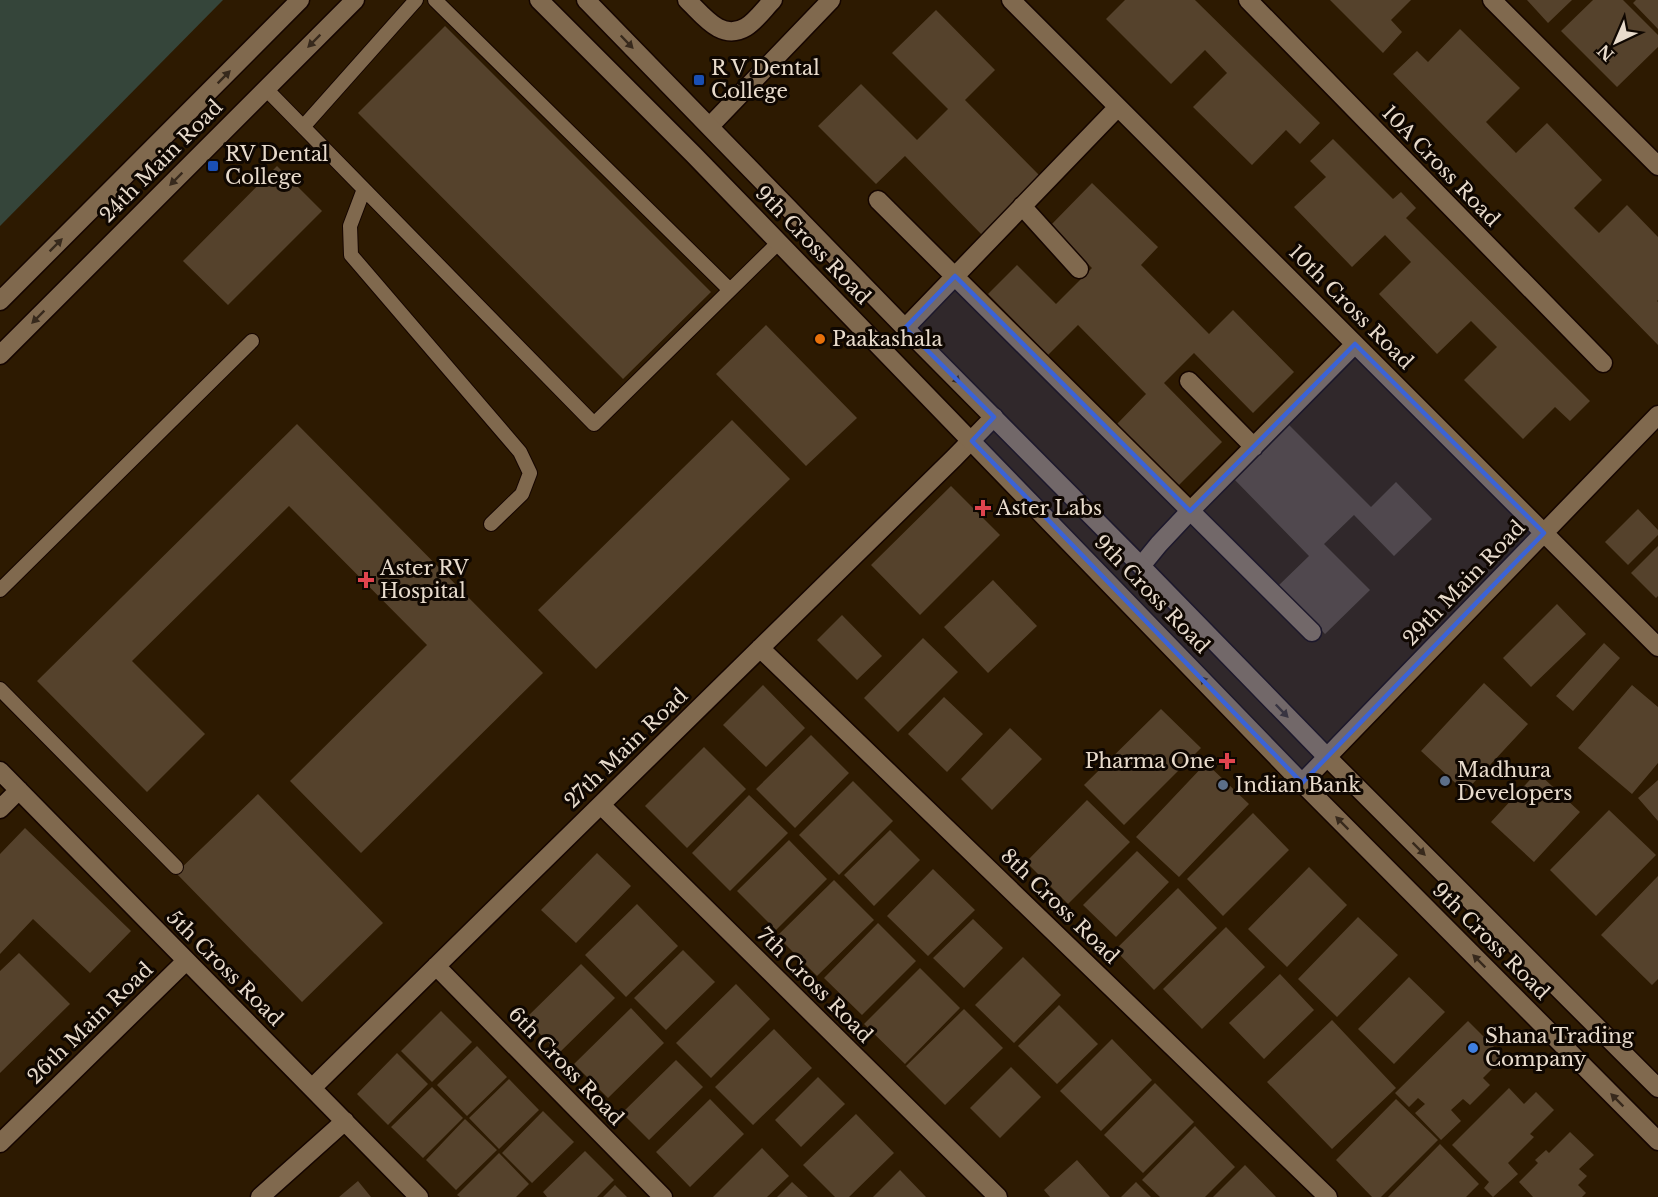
<svg xmlns="http://www.w3.org/2000/svg" width="1658" height="1197" viewBox="0 0 1658 1197" font-family="'Libre Baskerville',serif">
  <style>
    .green { fill: #35453a }
    .building { fill: #55422c }
    .lines { fill: none; stroke-linecap: round; stroke-linejoin: round }
    .service-casing { stroke: #150500; stroke-width: 16 }
    .minor-casing { stroke: #150500; stroke-width: 21 }
    .tertiary-casing { stroke: #150500; stroke-width: 21 }
    .secondary-casing { stroke: #150500; stroke-width: 21 }
    .service { stroke: #80694e; stroke-width: 14 }
    .minor { stroke: #80694e; stroke-width: 18 }
    .tertiary { stroke: #80694e; stroke-width: 18 }
    .secondary { stroke: #80694e; stroke-width: 18 }
    .oneway { fill: #37291c }
    .marked { fill: #3b63d6; fill-opacity: 0.2; stroke: #3b63d6; stroke-width: 4.5; stroke-linejoin: round }
    .transit-dot { fill: #1a4fb4; stroke: #0f0701; stroke-width: 2 }
    .food-dot { fill: #e8710a; stroke: #0f0701; stroke-width: 2 }
    .health-dot { fill: #e0444e; stroke: #0f0701; stroke-width: 2 }
    .service-dot { fill: #5c6f8a; stroke: #0f0701; stroke-width: 2 }
    .shop-dot { fill: #3f7fe0; stroke: #0f0701; stroke-width: 2 }
    .labels { text-anchor: middle; stroke-width: 6; stroke-linejoin: round; paint-order: stroke }
    .poi-label { font-size: 20px; fill: #e8dbcc; stroke: #0f0701; text-anchor: start }
    .street-label { font-size: 20px; fill: #e8dbcc; stroke: #0f0701 }
  </style>
  <rect width="100%" height="100%" fill="#2d1a01"/>
  <path class="green" d="M0 0H223L0 226Z"/>
  <path class="building" d="M1125 0H1195L1320 123 1300 144 1286 130 1252 165 1193 107 1227 73 1205 50 1171 84 1106 19Z
    M1330 0H1411L1391 20 1402 32 1383 53Z
    M1527 0H1572L1548 23Z
    M1593 0H1623L1658 35V47L1617 87 1561 31Z
    M1636 0H1658V29L1633 3Z
    M936 10 995 70 965 100 1042 178 983 236 905 156 876 184 818 126 861 84 917 140 948 109 892 53Z
    M445 26 711 292 623 379 358 113Z
    M1460 29 1520 88 1486 122 1516 153 1547 123 1602 180 1574 208 1599 233 1627 205 1658 237V300L1657 301 1658 302V345L1393 74 1417 51 1428 62Z
    M1333 139 1393 199 1401 192 1416 208 1406 218 1590 401 1570 421 1555 407 1523 439 1464 380 1497 347 1471 321 1437 354 1379 294 1411 262 1385 235 1352 267 1294 207 1326 177 1310 161Z
    M277 166 322 211 228 305 183 261Z
    M1092 183 1158 247 1141 265 1209 334 1233 310 1294 372 1253 413 1194 353 1164 383 1222 442 1178 486 1117 424 1146 394 1078 325 1048 355 988 294 1017 265 1056 304 1092 268 1050 226Z
    M766 325 857 418 806 466 716 374Z
    M732 420 790 479 596 669 538 610Z
    M297 424 543 673 361 853 290 781 427 645 289 506 132 661 205 734 147 792 37 681Z
    M1288 424 1371 507 1396 482 1432 519 1394 556 1354 515 1324 544 1370 590 1325 634 1278 586 1309 556 1233 478Z
    M951 486 1000 535 920 615 871 565Z
    M1638 509 1658 530V535L1628 565 1605 542Z
    M1658 546V596L1656 598 1631 573Z
    M993 580 1037 626 988 673 944 627Z
    M1557 604 1586 634 1531 687 1503 658Z
    M842 615 882 656 857 680 817 640Z
    M923 638 958 672 898 732 864 698Z
    M1604 643 1620 658 1573 711 1556 696Z
    M1484 683 1528 724 1465 792 1421 751Z
    M763 685 805 728 766 767 723 725Z
    M1632 685 1658 707V763L1632 794 1578 748Z
    M944 697 983 734 947 772 908 734Z
    M1161 709 1201 748 1124 825 1084 785Z
    M1010 728 1042 759 992 810 961 779Z
    M811 735 849 773 795 828 756 789Z
    M704 747 746 789 687 848 645 806Z
    M1206 763 1249 804 1179 877 1136 837Z
    M1537 772 1580 812 1534 862 1491 822Z
    M1658 780V821L1638 798Z
    M853 781 893 821 839 875 799 835Z
    M258 794 383 923 302 1002 176 873Z
    M749 795 788 833 730 891 692 853Z
    M1087 800 1130 842 1068 904 1026 862Z
    M1609 810 1656 855 1596 916 1550 870Z
    M1253 813 1289 850 1223 916 1187 879Z
    M25 828 131 931 90 973 33 919 0 954V854Z
    M890 830 920 860 874 906 844 875Z
    M789 840 827 879 776 930 737 891Z
    M1137 851 1169 882 1116 937 1083 905Z
    M597 853 631 886 576 943 541 910Z
    M1309 867 1347 905 1287 967 1248 929Z
    M933 869 975 910 928 956 887 916Z
    M1658 876V979L1652 985 1601 935Z
    M834 880 874 920 817 976 777 936Z
    M1178 888 1217 928 1154 990 1115 950Z
    M637 904 678 946 626 997 585 955Z
    M1358 917 1398 955 1337 1017 1298 979Z
    M973 919 1003 948 964 988 933 958Z
    M878 923 916 961 862 1015 824 978Z
    M1226 927 1265 967 1202 1029 1163 989Z
    M683 950 715 982 666 1030 634 998Z
    M19 953 70 1004 0 1073V971Z
    M1023 957 1061 995 1014 1043 975 1005Z
    M581 964 615 998 559 1053 525 1019Z
    M920 968 960 1008 905 1064 864 1024Z
    M1280 974 1314 1010 1264 1059 1229 1023Z
    M1409 977 1445 1012 1394 1064 1358 1029Z
    M736 984 770 1019 711 1078 676 1043Z
    M1059 1005 1098 1044 1057 1084 1018 1046Z
    M631 1008 664 1043 608 1098 574 1064Z
    M964 1009 1003 1048 945 1105 906 1066Z
    M441 1011 472 1042 432 1082 401 1051Z
    M1332 1020 1396 1088 1332 1149 1267 1082Z
    M1468 1021 1504 1057 1483 1078 1490 1085 1470 1105 1463 1099 1451 1110 1461 1121 1441 1140 1415 1113 1425 1104 1418 1098 1409 1107 1395 1093Z
    M774 1029 812 1068 753 1125 715 1087Z
    M1112 1039 1152 1080 1101 1131 1060 1091Z
    M477 1046 507 1077 467 1116 437 1085Z
    M397 1053 428 1084 388 1125 357 1094Z
    M676 1060 703 1087 649 1140 622 1113Z
    M1011 1067 1041 1097 1000 1138 970 1108Z
    M818 1077 845 1104 801 1147 775 1120Z
    M509 1079 539 1110 499 1149 469 1118Z
    M1155 1083 1194 1122 1143 1173 1104 1135Z
    M432 1087 463 1118 423 1158 391 1127Z
    M1509 1088 1524 1104 1536 1092 1554 1110 1530 1134 1534 1137 1508 1163 1518 1174 1493 1197 1484 1188 1489 1182 1452 1145Z
    M710 1099 744 1134 690 1187 656 1152Z
    M1396 1099 1438 1140 1381 1197H1372L1336 1160Z
    M543 1111 574 1142 532 1183 502 1153Z
    M856 1114 894 1153 849 1197H835L803 1165Z
    M465 1119 497 1150 456 1190 426 1160Z
    M1195 1126 1235 1167 1205 1197H1160L1142 1180Z
    M1570 1132 1594 1155 1579 1169 1587 1176 1578 1185 1586 1193 1582 1197H1533L1519 1182 1538 1163 1535 1160 1546 1150 1549 1153Z
    M1440 1144 1479 1184 1466 1197H1388Z
    M762 1148 789 1176 767 1197H713Z
    M585 1151 614 1180 597 1197H547L543 1192Z
    M499 1153 529 1184 516 1197H460L457 1195Z
    M1077 1160 1110 1197H1050L1044 1190Z
    M1245 1165 1276 1197H1213Z
    M900 1170 926 1197H873Z
    M358 1181 371 1197H339Z
    M792 1182 808 1197H777Z
    M1136 1182 1151 1197H1121Z
    M615 1185 627 1197H603Z"/>
  <g class="lines">
    <g class="service-casing">
      <path id="service" d="M435 0 730 290
        M266 89 594 424 779 242
        M303 127 416 0
        M364 189 350 226 351 255 520 452 530 473 522 494 491 524
        M0 590 252 341
        M0 689 176 867"/>
    </g>
    <g class="minor-casing">
      <path id="minor" d="M687 0C703 15 721 42 746 27 756 21 765 8 773 0
        M1011 0 1658 647
        M1248 0 1603 363
        M1492 0 1658 166
        M878 200 1312 632
        M1022 206 1079 269
        M905 328 1118 107
        M1189 381 1254 447
        M1141 566 1159 544 1190 511 1355 344
        M760 648 1328 1197
        M0 771 419 1197
        M1302 783 1658 415
        M601 805 998 1197
        M0 809 19 790
        M436 966 663 1197
        M312 1088 954 458 994 417
        M0 1143 186 961
        M260 1197 345 1121"/>
    </g>
    <g class="tertiary-casing">
      <path id="tertiary" d="M710 126 831 0"/>
    </g>
    <g class="secondary-casing">
      <path id="secondary" d="M539 0 694 155 1302 783 1658 1141
        M586 0 905 328 1141 566 1327 757 1658 1088
        M0 301 300 0
        M0 355 355 0"/>
    </g>
    <use href="#service" class="service"/>
    <use href="#minor" class="minor"/>
    <use href="#tertiary" class="tertiary"/>
    <use href="#secondary" class="secondary"/>
  </g>
  <defs><path id="oneway-solid" d="M-6-.8H1V-3.2L6.5 0L1 3.2V.8H-6Z" transform="scale(1.5)"/></defs>
  <g class="oneway">
    <use href="#oneway-solid" transform="translate(314 41) rotate(135)"/>
    <use href="#oneway-solid" transform="translate(627 42) rotate(46)"/>
    <use href="#oneway-solid" transform="translate(224 77) rotate(-45)"/>
    <use href="#oneway-solid" transform="translate(176 179) rotate(135)"/>
    <use href="#oneway-solid" transform="translate(56 245) rotate(-45)"/>
    <use href="#oneway-solid" transform="translate(38 317) rotate(135)"/>
    <use href="#oneway-solid" transform="translate(954 377) rotate(45)"/>
    <use href="#oneway-solid" transform="translate(1206 683) rotate(-134)"/>
    <use href="#oneway-solid" transform="translate(1282 711) rotate(46)"/>
    <use href="#oneway-solid" transform="translate(1342 823) rotate(-135)"/>
    <use href="#oneway-solid" transform="translate(1419 849) rotate(45)"/>
    <use href="#oneway-solid" transform="translate(1479 961) rotate(-135)"/>
    <use href="#oneway-solid" transform="translate(1617 1100) rotate(-135)"/>
  </g>
  <path class="marked" d="M955 276 1190 511 1355 344 1544 533 1302 783 972 441 994 417 905 328Z"/>
  <g class="transit-dot">
    <rect x="693" y="74" width="12" height="12" rx="3"/>
    <rect x="207" y="160" width="12" height="12" rx="3"/>
  </g>
  <circle class="food-dot" cx="820" cy="339" r="6"/>
  <g class="health-dot">
    <path d="M980 499h6v6h6v6h-6v6h-6v-6h-6v-6h6z"/>
    <path d="M363 571h6v6h6v6h-6v6h-6v-6h-6v-6h6z"/>
    <path d="M1224 752h6v6h6v6h-6v6h-6v-6h-6v-6h6z"/>
  </g>
  <g class="service-dot">
    <circle cx="1445" cy="781" r="6"/>
    <circle cx="1223" cy="785" r="6"/>
  </g>
  <circle class="shop-dot" cx="1473" cy="1048" r="6"/>
  <g class="labels">
    <g class="poi-label">
      <text x="711" y="75">R V Dental<tspan x="711" dy="23">College</tspan></text>
      <text x="225" y="161">RV Dental<tspan x="225" dy="23">College</tspan></text>
      <text x="832" y="346">Paakashala</text>
      <text x="996" y="515">Aster Labs</text>
      <text x="380" y="575">Aster RV<tspan x="380" dy="23">Hospital</tspan></text>
      <text x="1215" y="768" text-anchor="end">Pharma One</text>
      <text x="1457" y="777">Madhura<tspan x="1457" dy="23">Developers</tspan></text>
      <text x="1235" y="792">Indian Bank</text>
      <text x="1485" y="1043">Shana Trading<tspan x="1485" dy="23">Company</tspan></text>
    </g>
    <g class="street-label">
      <text transform="translate(161 161) rotate(-45)" y="7">24th Main Road</text>
      <text transform="translate(1441 166) rotate(46)" y="7">10A Cross Road</text>
      <text transform="translate(813 245) rotate(46)" y="7">9th Cross Road</text>
      <text transform="translate(1351 307) rotate(45)" y="7">10th Cross Road</text>
      <text transform="translate(1464 583) rotate(-46)" y="7">29th Main Road</text>
      <text transform="translate(1152 594) rotate(46)" y="7">9th Cross Road</text>
      <text transform="translate(626 748) rotate(-44)" y="7">27th Main Road</text>
      <text transform="translate(1060 906) rotate(44)" y="7">8th Cross Road</text>
      <text transform="translate(1491 941) rotate(45)" y="7">9th Cross Road</text>
      <text transform="translate(225 968) rotate(45)" y="7">5th Cross Road</text>
      <text transform="translate(815 985) rotate(45)" y="7">7th Cross Road</text>
      <text transform="translate(90 1023) rotate(-44)" y="7">26th Main Road</text>
      <text transform="translate(566 1066) rotate(46)" y="7">6th Cross Road</text>
    </g>
  </g>
  <g transform="translate(1616 42) rotate(224)" stroke="#0f0701" stroke-width="4.5" paint-order="stroke">
  <path d="M0-4.5L10 22L0 15L-10 22Z" fill="#e8dbcc"/>
  <text y="-9" font-size="16" font-weight="bold" text-anchor="middle" fill="#e8dbcc">N</text>
  </g>
</svg>
